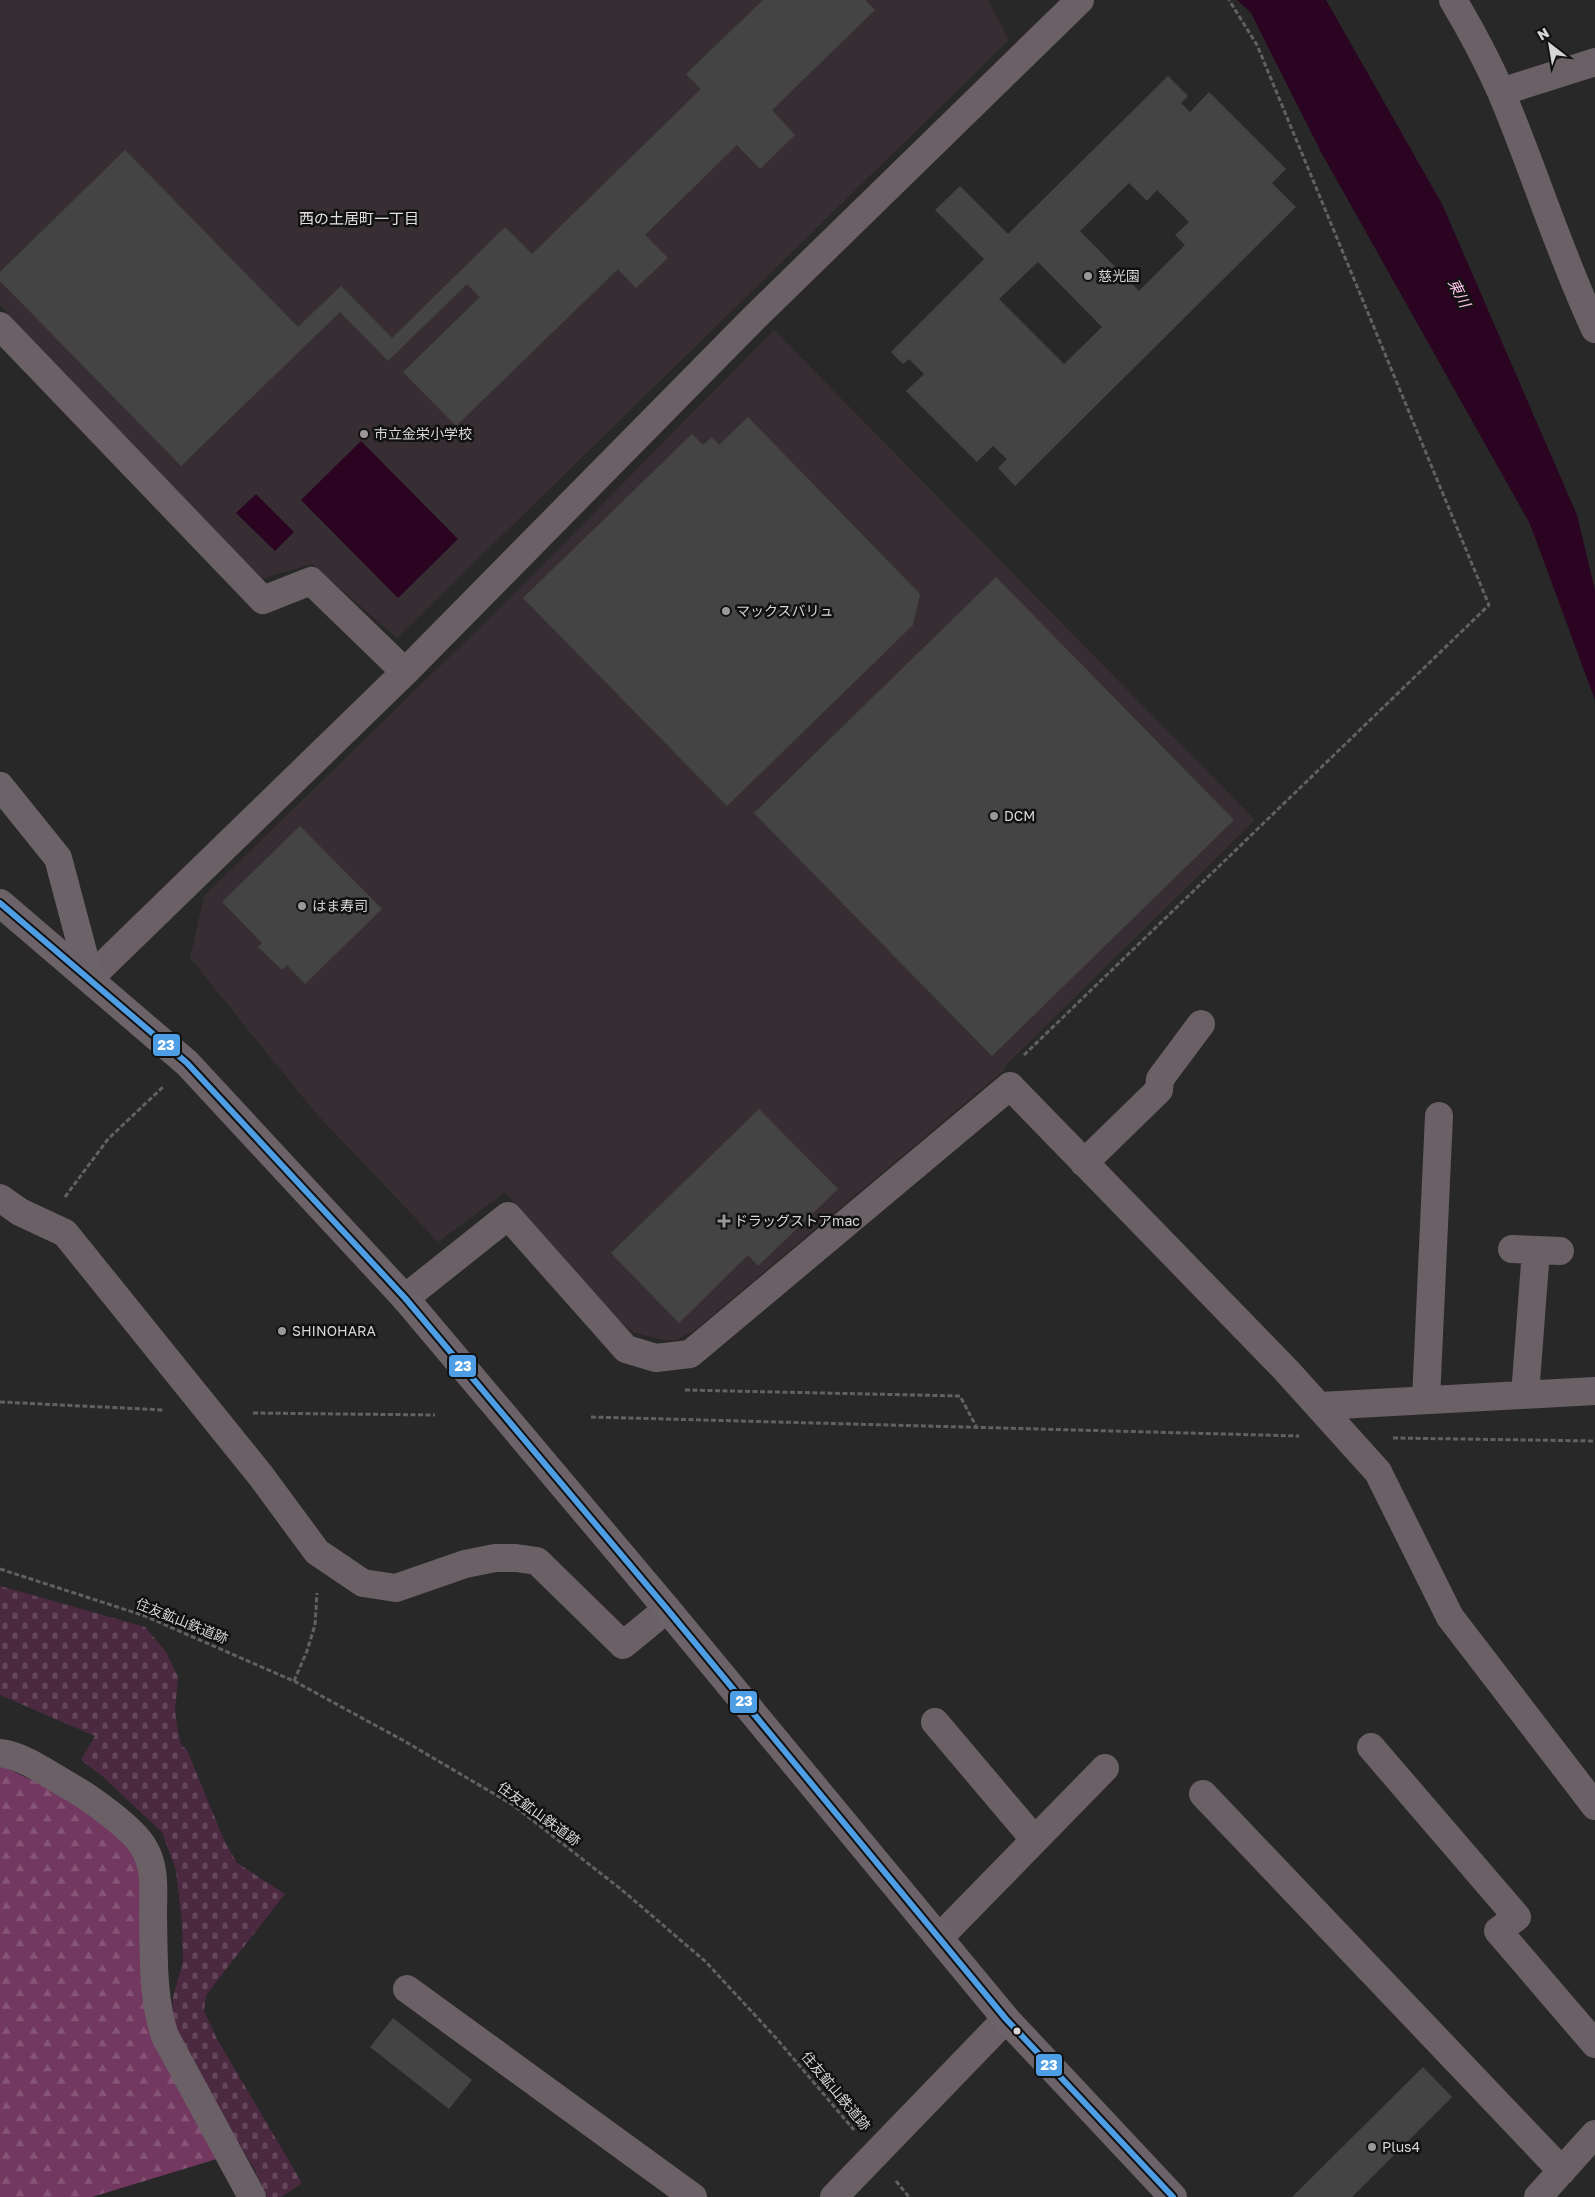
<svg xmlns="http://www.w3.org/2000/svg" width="1595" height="2197" viewBox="0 0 1595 2197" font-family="'Golos Text','Noto Sans JP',sans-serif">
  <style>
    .built { fill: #362e33 }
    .forest { fill: url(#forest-firs) }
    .cemetery { fill: url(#cemetery-stones) }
    .water { fill: #2a0420 }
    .building { fill: #454445; fill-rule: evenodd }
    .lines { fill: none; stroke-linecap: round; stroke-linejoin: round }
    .path { stroke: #645f62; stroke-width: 3; stroke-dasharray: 5 2.5; stroke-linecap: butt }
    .street { stroke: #6a6066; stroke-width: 28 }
    .secondary { stroke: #6c6369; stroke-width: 28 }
    .bus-1-casing { stroke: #121111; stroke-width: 10 }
    .bus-1 { stroke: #4d9ee5; stroke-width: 6 }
    .poi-dot { fill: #9a9899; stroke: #121111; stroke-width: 2 }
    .bus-dot { fill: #d7d5d6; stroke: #121111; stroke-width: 2 }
    .labels { text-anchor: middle; stroke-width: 5; stroke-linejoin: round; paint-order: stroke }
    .poi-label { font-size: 14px; fill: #d7d5d6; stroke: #121111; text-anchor: start }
    .street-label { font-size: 14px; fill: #d7d5d6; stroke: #121111 }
    .neighbourhood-label { font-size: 15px; fill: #e4e1e3; stroke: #121111 }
    .water-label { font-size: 15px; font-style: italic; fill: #fdc1e7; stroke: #121111 }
    .line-badge { stroke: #121111; stroke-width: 2 }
    .badge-label { font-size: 14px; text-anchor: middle; font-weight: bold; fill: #fff }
  </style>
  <defs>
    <pattern id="forest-firs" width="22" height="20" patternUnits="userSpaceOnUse" patternTransform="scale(1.25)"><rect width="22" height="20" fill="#723860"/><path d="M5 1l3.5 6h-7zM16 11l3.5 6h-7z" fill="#855476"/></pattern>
    <pattern id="cemetery-stones" width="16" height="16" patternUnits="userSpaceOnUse" patternTransform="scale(1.25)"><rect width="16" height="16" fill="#4b2940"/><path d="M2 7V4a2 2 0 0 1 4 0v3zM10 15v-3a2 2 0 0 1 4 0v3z" fill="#64475b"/></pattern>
  </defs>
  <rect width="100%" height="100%" fill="#292829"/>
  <path class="built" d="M0 0H988L1009 40 397 638 312 564 260 579 0 305Z
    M774 330 1255 820 1009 1062 1003 1071 696 1329 677 1340H664L634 1333 612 1315 505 1192 438 1242 314 1111 190 958 204 896 510 598Z"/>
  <path class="forest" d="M0 1765 82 1804 139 1851 148 1940 220 2158 92 2197H0Z"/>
  <path class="cemetery" d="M0 1586 145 1627 166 1652 178 1677 175 1711 177 1726 181 1745 187 1750 224 1840 237 1863 285 1894 206 1995 204 2011 217 2039 302 2183 281 2197H267L255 2170 203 2084 172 2022 173 1997 183 1962 182 1923 176 1870 162 1832 101 1775 81 1760 95 1736 0 1695Z"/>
  <path class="water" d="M1237 0H1326L1442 204 1577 515 1595 590V700L1530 524 1321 152 1251 13Z
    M361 441 458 539 398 598 301 500Z
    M256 494 294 532 275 551 236 513Z"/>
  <path class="building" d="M763 0H865L875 10 772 110 795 135 760 169 737 145 645 235 668 258 636 288 618 269 456 426 403 372 480 297 467 284 388 361 340 312 181 466 0 281V272L125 150 298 327 341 286 392 338 505 227 532 254 701 89 686 74Z
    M1168 76 1188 96 1181 103 1190 112 1209 92 1286 169 1272 183 1296 207 1015 486 998 468 1007 459 993 446 977 462 906 391 924 374 909 359 903 364 891 352 984 259 935 210 960 186 1008 234ZM1129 183 1147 201 1157 190 1189 222 1175 235 1185 245 1139 291 1080 231ZM1038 262 1102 327 1064 364 999 299Z
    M748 417 920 594 913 625 727 806 523 598 692 434 703 445 712 437 719 445Z
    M996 577 1234 820 992 1056 754 813Z
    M300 826 382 909 305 984 287 965 282 970 258 947 262 943 222 902Z
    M759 1109 838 1189 758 1266 748 1255 679 1323 611 1253Z
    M393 2018 472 2080 449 2109 370 2047Z
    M1423 2067 1452 2097 1352 2197H1292Z"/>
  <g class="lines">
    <path class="path" d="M1024 1055 1489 605 1257 45 1229 0
      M65 1197 108 1139 164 1086
      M685 1390 960 1396 976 1426
      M0 1402 164 1410
      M253 1413 435 1415
      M591 1417 1299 1436
      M1393 1438 1595 1441
      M0 1569 145 1616 294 1681 406 1742 513 1805 622 1890 706 1962 776 2038 854 2130
      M294 1681 307 1651 315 1625 317 1593
      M896 2181 909 2197"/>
    <path class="street" d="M1453 0C1471 30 1487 60 1501 92 1534 170 1559 252 1595 329
      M1501 92 1595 62
      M0 326 263 600 311 581 405 672
      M90 978 405 672 754 318 1080 0
      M1084 1163 1159 1090 1160 1079 1201 1024
      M0 1198 20 1212 65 1233 261 1476 317 1552 363 1583 396 1588 465 1564 495 1558H516L537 1561 623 1645 667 1609
      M1512 1249 1536 1250 1525 1395
      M1536 1250 1560 1251
      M405 1298 508 1216 626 1349 656 1358 690 1354 1010 1086 1286 1370 1378 1472 1450 1617 1595 1806
      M1426 1400 1439 1116
      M1320 1406 1595 1391
      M935 1722 1034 1839
      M1371 1747 1517 1917 1498 1931 1595 2044
      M0 1753C25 1756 49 1775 71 1787 90 1798 134 1829 144 1848 156 1867 153 1893 153 1915 154 1954 152 1998 165 2036L252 2197
      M1203 1794 1562 2171
      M939 1938 1105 1768
      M407 1989 693 2197
      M834 2197 1006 2019
      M1538 2197 1595 2134"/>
    <path class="secondary" d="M0 786 58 858 90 978
      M0 903 187 1063 405 1298 667 1609 1006 2019 1173 2197"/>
    <g class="bus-1-casing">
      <path id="bus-1" d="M0 903 187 1063 405 1298 667 1609 1006 2019 1173 2197"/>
    </g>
    <use href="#bus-1" class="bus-1"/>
  </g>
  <g class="poi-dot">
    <circle cx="1088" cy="276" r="5"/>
    <circle cx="364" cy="434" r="5"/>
    <circle cx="726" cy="611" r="5"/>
    <circle cx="994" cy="816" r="5"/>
    <circle cx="302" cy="906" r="5"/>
    <path d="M721.5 1213.5h5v5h5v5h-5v5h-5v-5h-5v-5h5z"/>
    <circle cx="282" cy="1331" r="5"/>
    <circle cx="1372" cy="2147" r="5"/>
  </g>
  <circle class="bus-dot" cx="1017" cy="2031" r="4.5"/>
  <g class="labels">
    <g class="poi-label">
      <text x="1098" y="281">慈光園</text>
      <text x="374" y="439">市立金栄小学校</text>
      <text x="736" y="616">マックスバリュ</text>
      <text x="1004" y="821">DCM</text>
      <text x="312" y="911">はま寿司</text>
      <text x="734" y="1226">ドラッグストアmac</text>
      <text x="292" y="1336">SHINOHARA</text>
      <text x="1382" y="2152">Plus4</text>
    </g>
    <g class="street-label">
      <text transform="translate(182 1621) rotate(22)" y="5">住友鉱山鉄道跡</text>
      <text transform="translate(539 1814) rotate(36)" y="5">住友鉱山鉄道跡</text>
      <text transform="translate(836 2091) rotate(50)" y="5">住友鉱山鉄道跡</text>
    </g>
    <g class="neighbourhood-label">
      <text x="359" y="224">西の土居町一丁目</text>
    </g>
    <g class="water-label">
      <text transform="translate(1459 293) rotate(63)" y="5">東川</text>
    </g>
  </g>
  <g class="line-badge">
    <rect x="152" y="1033" width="29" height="24" rx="5" fill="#4d9ee5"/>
    <rect x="448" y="1354" width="29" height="24" rx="5" fill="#4d9ee5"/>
    <rect x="729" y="1690" width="29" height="24" rx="5" fill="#4d9ee5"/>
    <rect x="1035" y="2053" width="28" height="24" rx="5" fill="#4d9ee5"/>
  </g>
  <g class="badge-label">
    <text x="166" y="1050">23</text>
    <text x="463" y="1371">23</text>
    <text x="744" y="1706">23</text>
    <text x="1049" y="2070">23</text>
  </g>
  <g transform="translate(1550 45) rotate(329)" stroke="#121111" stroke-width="4" paint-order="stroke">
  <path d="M0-4L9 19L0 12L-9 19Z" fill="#d7d5d6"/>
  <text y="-8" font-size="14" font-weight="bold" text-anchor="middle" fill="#d7d5d6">N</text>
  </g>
</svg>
